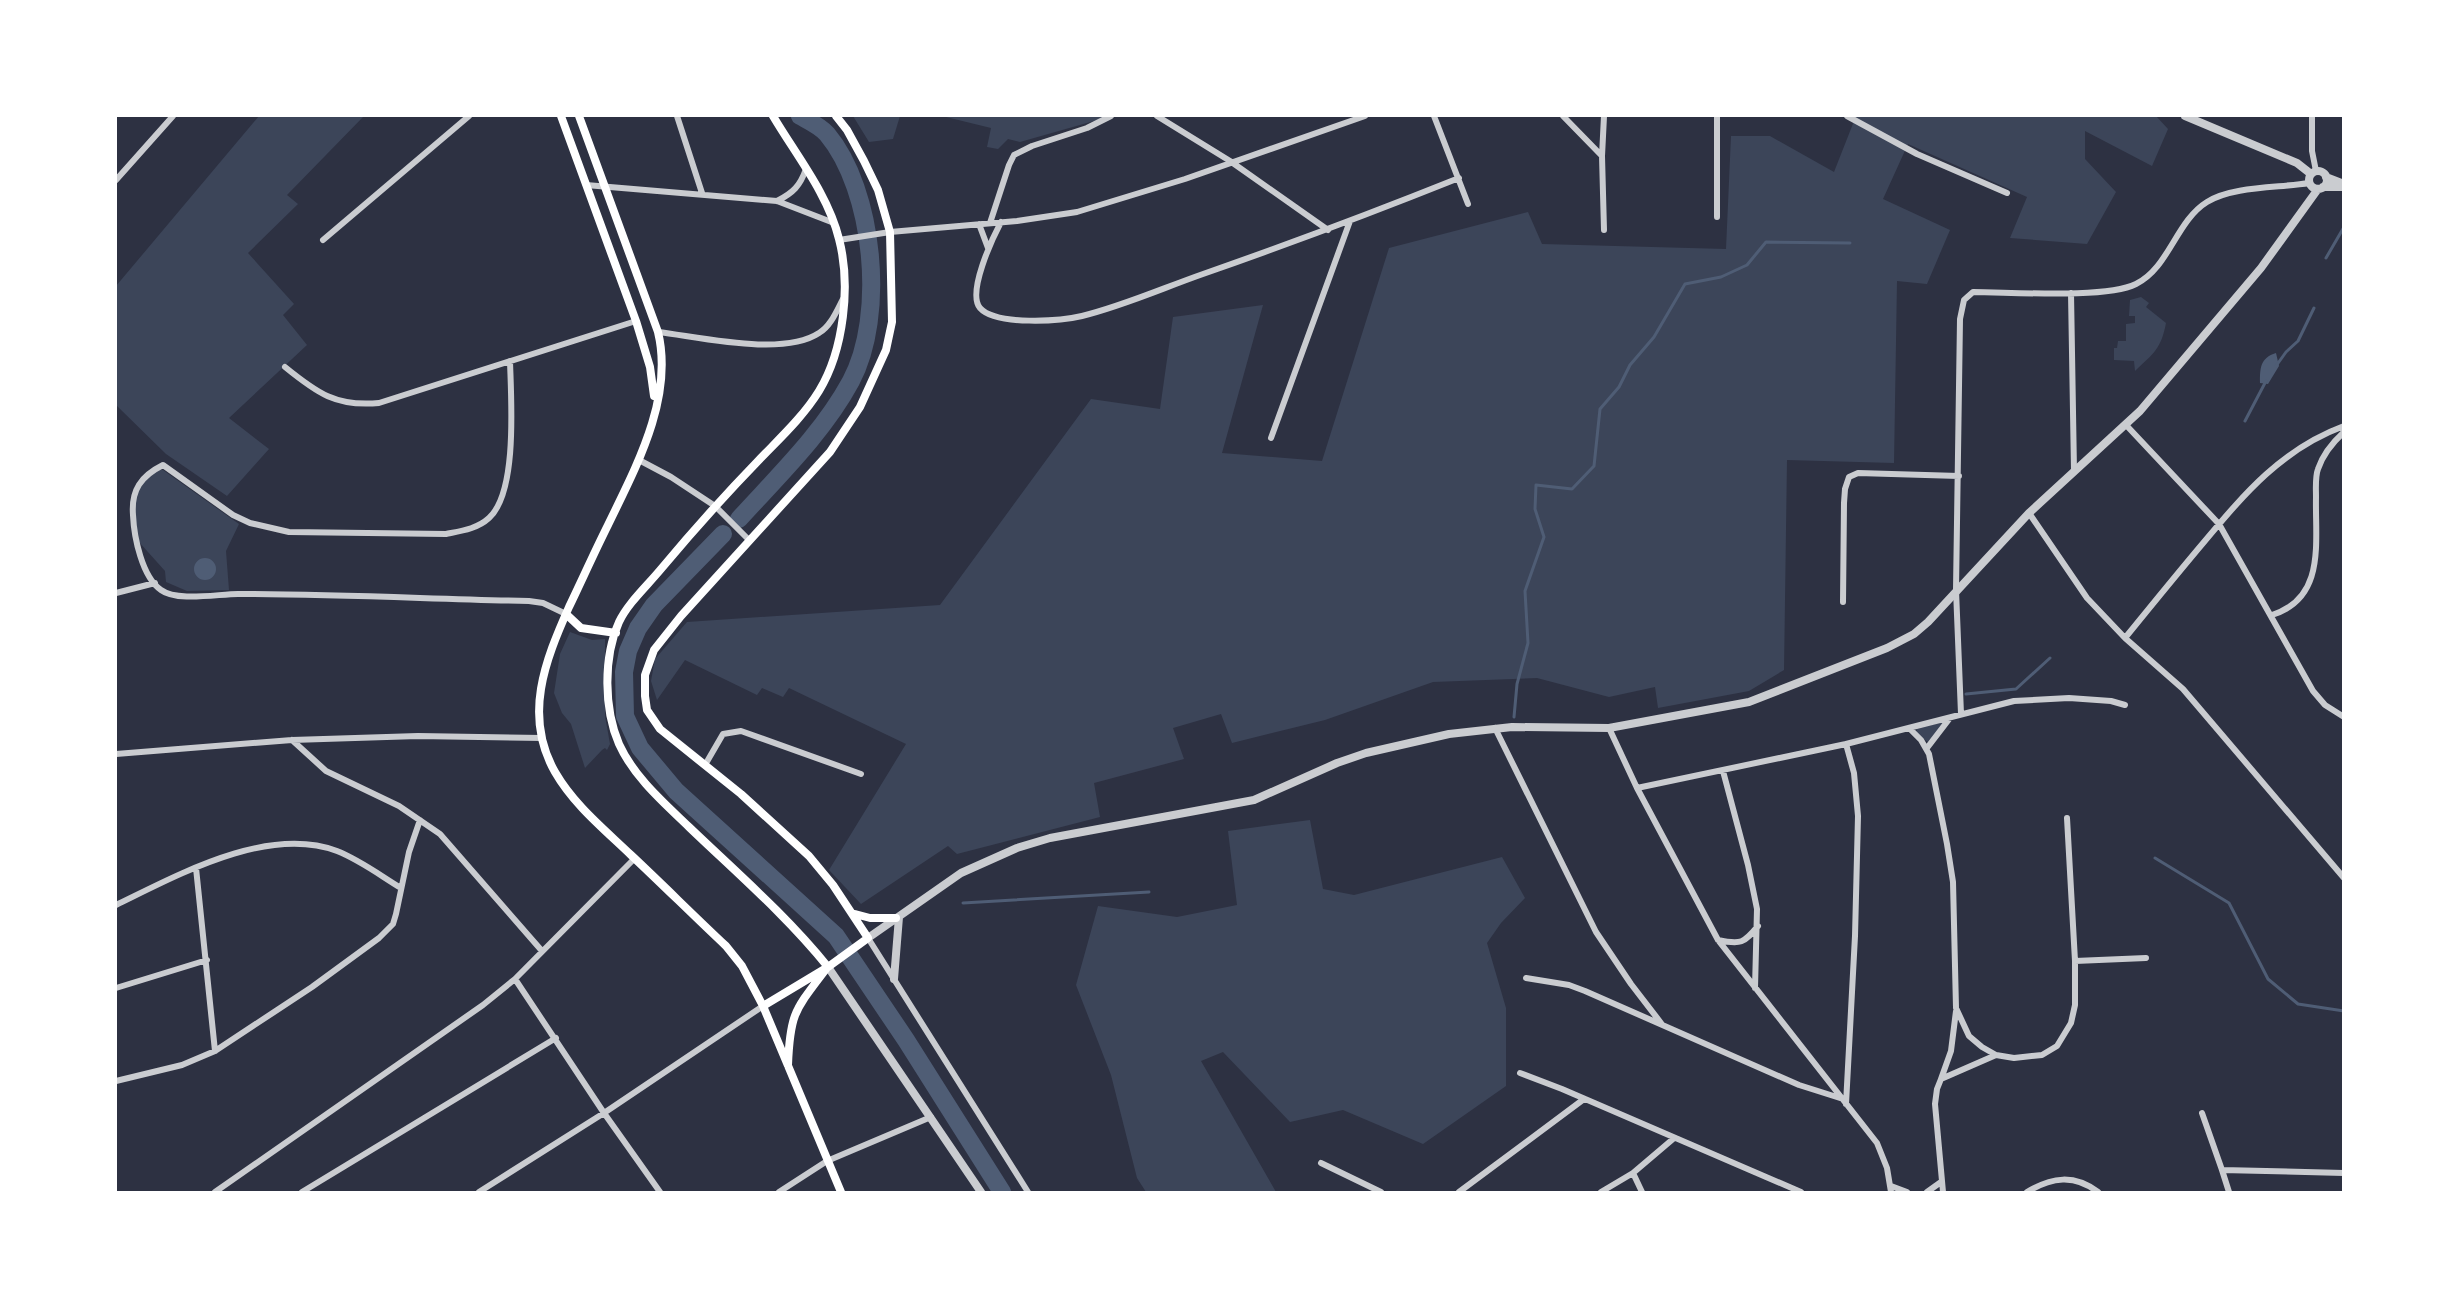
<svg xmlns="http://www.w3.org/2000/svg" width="2459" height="1308" viewBox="0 0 2459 1308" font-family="'Work Sans',sans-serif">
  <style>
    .green { fill: #3c4559 }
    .water { fill: #4f5d75 }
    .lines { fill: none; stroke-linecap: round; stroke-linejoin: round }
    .stream { stroke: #4f5d75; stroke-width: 3 }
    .river { stroke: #4f5d75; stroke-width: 18 }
    .minor { stroke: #caccd0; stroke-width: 6 }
    .tertiary { stroke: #caccd0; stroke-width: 8 }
    .secondary { stroke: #fff; stroke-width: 8 }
  </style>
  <rect width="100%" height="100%" fill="#2d3142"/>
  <path class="green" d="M259 116H364L287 195 298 204 248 253 294 304 283 315 307 345 229 418 269 449 227 496 166 454 116 405V286Z
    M853 116H900L893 139 869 142Z
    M942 116H1104L1101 119 1020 142 1008 139 998 149 987 147 991 128Z
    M1856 116H2156L2168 129 2152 166 2085 131V159L2116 192 2087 244 2010 238 2027 197 1908 144 1883 199 1950 230 1927 284 1897 281 1894 463 1787 460 1784 670 1749 691 1658 708 1655 687 1609 697 1537 678 1433 682 1325 720 1232 743 1221 714 1173 728 1184 759 1094 783 1100 817 957 854 948 846 861 904 829 870 906 744 789 688 783 697 762 688 757 695 685 660 657 700 651 681 655 659 687 622 940 605 1091 399 1160 409 1173 317 1263 305 1222 453 1322 461 1389 248 1528 212 1542 244 1726 249 1731 136H1770L1834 172Z
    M2141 297 2149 303 2146 307 2166 323C2161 349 2154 353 2135 371L2134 361 2114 360V348H2117L2118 341H2126V324L2135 323V316H2129L2130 300Z
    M155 470H163L239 524 226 551 229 590 187 591 166 582 165 571 139 542 133 505 137 490Z
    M570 632 592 640 605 639V716L610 744 607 750 605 748 602 750 585 768 571 724 562 713 554 693 560 654Z
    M1947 721 1928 742 1916 734 1917 729Z
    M1310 820 1323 889 1354 895 1502 857 1525 898 1501 923 1487 943 1506 1008V1086L1423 1144 1343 1110 1290 1122 1223 1052 1201 1061 1276 1192H1146L1137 1178 1111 1075 1076 985 1098 906 1177 917 1237 905 1228 831Z"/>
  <path class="water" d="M2276 353 2279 366 2268 384 2260 383C2260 368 2260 358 2276 353Z
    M194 569a11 11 0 1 1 22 0a11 11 0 1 1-22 0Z"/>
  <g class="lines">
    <path class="stream" d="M2326 258 2344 227
      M2276 366 2286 352 2298 341 2314 308
      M2245 421 2266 381
      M1966 694 2016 689 2050 658
      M1514 717 1517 684 1528 643 1525 591 1544 537 1535 509 1536 485 1572 489 1594 466 1600 409 1619 387 1630 365 1654 337 1685 284 1721 277 1747 265 1766 242 1850 243
      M2155 858 2229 903 2268 979 2298 1004 2344 1011
      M963 903 1149 892"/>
    <path class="river" d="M739 519C778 476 823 433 851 381 886 316 874 190 827 134 820 126 809 121 800 116
      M723 534 654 605 638 628 628 651 624 672 625 716 640 748 676 791 836 936 906 1040 1002 1192"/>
    <path class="minor" d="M677 116 702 193
      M1157 116 1230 161 1328 230
      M1434 116 1468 204
      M1563 116 1602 156 1604 230
      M1717 116V217
      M1847 116 1917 154 2007 193
      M2312 116V151L2316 171
      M1602 156 1604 116
      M116 180 173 116
      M586 185 777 201 834 223
      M777 201C793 193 800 186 806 169
      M1001 222C992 239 967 293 980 308 996 326 1061 321 1082 316 1123 306 1163 288 1203 274 1289 244 1374 212 1459 178
      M990 223 1009 165 1014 155 1032 146 1087 128 1111 116
      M979 224 988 248
      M323 240 469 116
      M839 240 890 232 1017 221 1077 212 1185 179 1365 116
      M2071 293 2074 471
      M658 332C700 337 783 357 819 333 831 326 837 310 843 299
      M510 361C511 398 518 492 489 518 477 529 461 531 446 534L289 532 250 523 233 515 163 465C141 476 131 490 133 515 134 537 142 577 161 590 177 602 218 594 238 594 335 594 432 599 529 601L543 603 566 614
      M285 367C317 393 336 407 379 403L636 321
      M2126 425 2219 524 2313 691 2325 705 2344 717
      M1271 438 1350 221
      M639 460 671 477 715 506 749 540
      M2029 513 2087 598 2125 638 2183 689 2344 878
      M116 593 155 583
      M1843 602 1844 503 1845 489 1849 477 1858 473 1959 476
      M2272 615C2326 598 2315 543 2316 497 2316 488 2315 477 2318 469 2323 454 2332 443 2344 432
      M2125 638C2151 606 2177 574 2204 542 2245 493 2282 449 2344 426
      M1961 714 1956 590 1960 319 1964 300 1973 292C2011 292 2106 299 2136 284 2169 268 2176 221 2207 202 2232 186 2279 188 2309 183
      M1495 728 1596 932 1631 984 1661 1023
      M1609 728 1637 788 1718 940 1877 1143 1887 1168 1891 1192
      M1909 728 1921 740 1929 754 1947 844 1953 882 1956 1008 1969 1036 1982 1047 1996 1055 2014 1058 2042 1055 2057 1046 2071 1023 2075 1005V961L2067 818
      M292 740 326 771 399 806 440 834 542 951
      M1846 744 1854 773 1858 816 1855 936 1846 1104
      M1927 748 1950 718
      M116 754 292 740 418 736 542 738
      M705 765 723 734 741 731 861 774
      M1723 771 1748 865 1757 909 1755 988
      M1637 788 1846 744 2014 701 2069 698 2111 701 2125 705
      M196 868 215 1051
      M116 905C178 875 267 825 337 851 360 860 381 876 401 888
      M868 938 1028 1192
      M1718 940C1741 945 1744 943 1758 926
      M2075 961 2146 958
      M1526 978 1569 985 1585 991 1799 1085 1840 1098
      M515 979 604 1113 660 1192
      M116 988 207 960
      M1520 1073 1562 1089 1801 1192
      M1941 1079 1951 1051 1956 1011
      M116 1081 182 1065 215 1051 312 987 379 938 393 924 396 914 409 852 420 820
      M2202 1113 2222 1170 2344 1173
      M1321 1163 1381 1192
      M2222 1170 2229 1192
      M1633 1173 1642 1192
      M1891 1186 1907 1192
      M215 1192 483 1005 515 979 635 858
      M302 1192 556 1038
      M479 1192 604 1113 763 1006
      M779 1192 827 1161 931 1117
      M1459 1192 1584 1099
      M1601 1192 1633 1173 1673 1139
      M1927 1192 1941 1182
      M1943 1192 1935 1104 1937 1089 1941 1079 1996 1055
      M2027 1192C2052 1177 2074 1174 2098 1192"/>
    <path class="tertiary" d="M2185 116 2297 163 2311 174
      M2309 180a9 9 0 1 1 18 0a9 9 0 1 1-18 0Z
      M2326 177 2344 184
      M2323 187H2344
      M868 938 961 873 1017 848 1050 838 1254 800 1337 763 1366 753 1449 734 1512 727 1609 728 1749 702 1887 648 1914 634 1928 622 2029 513 2140 411 2261 268 2318 189
      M828 967 981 1192
      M894 979 899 917"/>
    <path class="secondary" d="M561 116 636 321 650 367 654 396
      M579 116 658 332C674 398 636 467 608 525 594 553 582 580 569 607 545 661 523 716 555 772 574 805 604 829 631 855 663 885 694 916 726 946L742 966 763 1006 841 1192
      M773 116C796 155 828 194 839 239 851 285 844 350 819 391 803 417 779 439 758 461 724 496 692 532 661 569 647 586 628 603 619 622 603 658 604 709 619 744 634 777 663 802 689 827 736 872 787 916 828 967
      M566 614 581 628 616 633
      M855 914 870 918H896
      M763 1006 828 967 868 938 833 885 809 856 741 794 660 729 647 710 645 696V675L654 650 681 616 830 452 860 407 886 350 892 322 890 232 878 190 864 161 847 130 836 116
      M788 1065C790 1013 795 1010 826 969"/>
  </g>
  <rect width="2459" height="1308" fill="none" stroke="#ffffff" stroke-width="234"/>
</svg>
